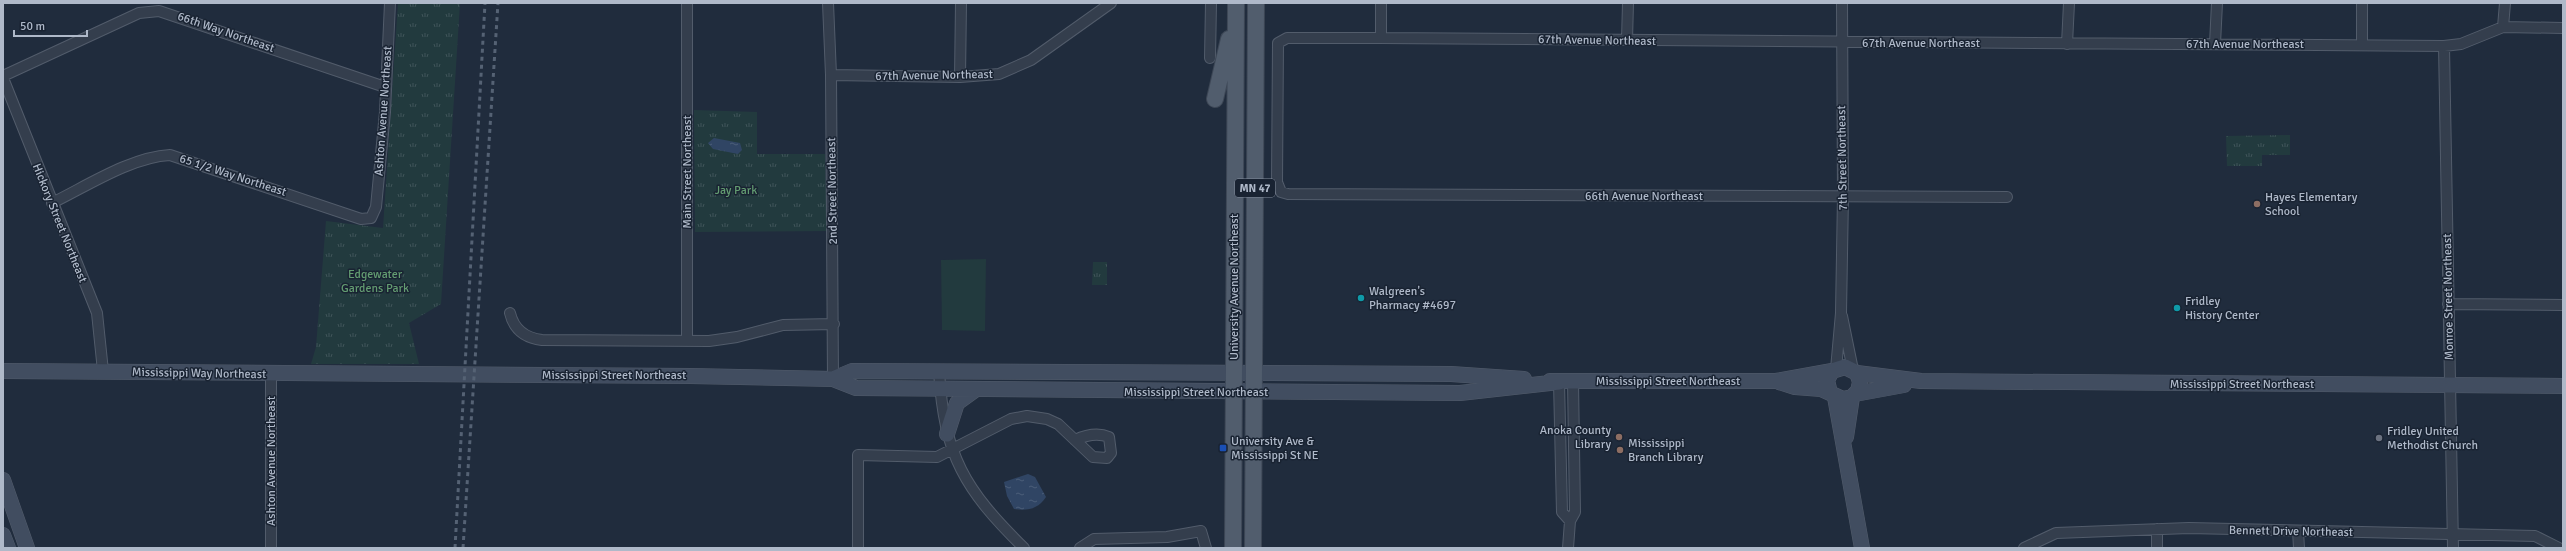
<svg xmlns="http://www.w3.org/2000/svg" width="2566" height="551" viewBox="0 0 2566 551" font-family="Signika,sans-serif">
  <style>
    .green { fill: #223a3e }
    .park { fill: url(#park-tufts) }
    .water { fill: url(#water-ripples) }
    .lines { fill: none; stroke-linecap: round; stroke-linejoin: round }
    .street-casing { stroke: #525c6b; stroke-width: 12 }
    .secondary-casing { stroke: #525c6b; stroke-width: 16 }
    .primary-casing { stroke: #3d4756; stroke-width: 18 }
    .street { stroke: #343e4d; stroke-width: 10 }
    .secondary { stroke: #414d60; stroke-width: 15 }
    .primary { stroke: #515d6d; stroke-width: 16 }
    .rail { stroke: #556274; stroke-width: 3; stroke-dasharray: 4 4; stroke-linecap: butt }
    .education-dot { fill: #8d6e63; stroke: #192332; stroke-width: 1.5 }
    .culture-dot { fill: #0f9aa8; stroke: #192332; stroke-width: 1.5 }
    .worship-dot { fill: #6b7280; stroke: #192332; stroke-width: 1.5 }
    .transit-dot { fill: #1a4fb4; stroke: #192332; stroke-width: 1.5 }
    .labels { text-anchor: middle; stroke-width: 3; stroke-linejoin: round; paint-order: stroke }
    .shield { fill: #192332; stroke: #828c9c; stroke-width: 1 }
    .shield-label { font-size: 11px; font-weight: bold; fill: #afb9c9 }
    .street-label { font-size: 12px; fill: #afb9c9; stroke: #192332 }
    .park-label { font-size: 12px; fill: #639c71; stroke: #192332 }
    .poi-label { font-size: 12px; fill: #afb9c9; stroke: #192332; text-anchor: start }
  </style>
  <defs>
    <pattern id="park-tufts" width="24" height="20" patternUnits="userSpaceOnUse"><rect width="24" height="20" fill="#223a3e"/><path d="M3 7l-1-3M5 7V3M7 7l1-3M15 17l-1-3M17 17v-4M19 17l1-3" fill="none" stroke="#405459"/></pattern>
    <pattern id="water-ripples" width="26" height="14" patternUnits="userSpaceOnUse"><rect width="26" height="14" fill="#304564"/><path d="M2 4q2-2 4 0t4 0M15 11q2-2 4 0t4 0" fill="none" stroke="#4b5e79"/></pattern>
  </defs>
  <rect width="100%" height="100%" fill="#202c3d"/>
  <path class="green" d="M986 259 985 331 942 330 941 260Z"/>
  <path class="park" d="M398 3H460L441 304 409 323 419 364H311L316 347 326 221 383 228Z
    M694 110 757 112V154H825L827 231 695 232Z
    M2290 135V155H2262V166H2227L2226 136Z
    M1093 262H1107V285H1092Z"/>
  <path class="water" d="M714 138 740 143 742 150 738 154 713 149 708 143Z
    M1028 474 1035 477 1046 497C1038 509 1028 511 1014 509L1007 496 1004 482Z"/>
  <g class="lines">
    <g class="street-casing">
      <path id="street" d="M687 3V341
        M828 3 831 75 833 379
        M2503 27 2505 3
        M1381 38V3
        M1627 40 1628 3
        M2067 44 2069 3
        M2215 44 2217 3
        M2362 44V3
        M2444 46 2453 548
        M1210 58 1211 3
        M831 75 960 77 999 74 1031 60 1111 3
        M3 76 139 13 159 11 385 87
        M960 77 961 3
        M3 78 97 313 103 371
        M2007 197 1288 194 1281 192 1277 182 1278 43 1287 38H1381L2444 46 2461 44 2503 27 2563 28
        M52 203C87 186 131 157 170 155L361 219 371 218 376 207 385 112 390 3
        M2448 304 2563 305
        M510 313C514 330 525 338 542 340L709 341 737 337 783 325 834 324
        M1842 316 1853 370
        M1836 369 1841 313 1843 196 1842 3
        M939 371C944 456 965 490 1024 548
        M1559 382 1562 512 1570 521
        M2157 529V548
        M2298 531 2299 548
        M271 548V374
        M858 548V455L937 457 1011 419 1027 416 1047 419 1058 424 1093 457 1107 458 1111 453 1109 437C1097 432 1086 435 1075 440
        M1080 548 1094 539 1167 537 1201 531 1206 548
        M1568 548 1570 521 1575 512 1573 381
        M2024 548 2056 533 2189 528 2535 536 2559 548"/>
    </g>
    <g class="secondary-casing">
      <path id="secondary" d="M3 371 690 376 833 379 856 388 1460 393 1559 382
        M1857 373 1921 381 2563 386
        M833 379 852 371 1451 374 1524 379
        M1550 381H1776L1832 371
        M1779 382 1795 387 1821 389 1843 399 1852 397 1858 391 1860 382 1857 373 1845 367 1832 371 1827 380 1830 393
        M1855 394 1904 385
        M1835 397 1862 548
        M947 434 957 403 975 390
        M1846 437 1852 397
        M3 480 27 548
        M3 535 8 548"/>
    </g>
    <g class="primary-casing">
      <path id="primary" d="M1215 99 1229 39
        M1233 548 1236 3
        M1253 548 1256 3"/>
    </g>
    <use href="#street" class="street"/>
    <use href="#secondary" class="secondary"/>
    <use href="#primary" class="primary"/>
    <path class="rail" d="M455 548 485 3
      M463 548 498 3"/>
  </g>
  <g class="education-dot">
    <circle cx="2257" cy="204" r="4"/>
    <circle cx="1619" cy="437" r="4"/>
    <circle cx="1620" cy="450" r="4"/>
  </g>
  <g class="culture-dot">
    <circle cx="1361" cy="298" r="4"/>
    <circle cx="2177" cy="308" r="4"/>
  </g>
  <circle class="worship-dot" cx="2379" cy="438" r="4"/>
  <rect class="transit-dot" x="1219" y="444" width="8" height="8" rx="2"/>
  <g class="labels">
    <rect class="shield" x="1235" y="179" width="40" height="18" rx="3"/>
    <g class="shield-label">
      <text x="1255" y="192">MN 47</text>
    </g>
    <g class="street-label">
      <text transform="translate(226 32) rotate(19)" y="4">66th Way Northeast</text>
      <text transform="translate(1597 40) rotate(1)" y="4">67th Avenue Northeast</text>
      <text x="1921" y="47">67th Avenue Northeast</text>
      <text x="2245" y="48">67th Avenue Northeast</text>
      <text transform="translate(934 75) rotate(-1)" y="4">67th Avenue Northeast</text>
      <text transform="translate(383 111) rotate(-86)" y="4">Ashton Avenue Northeast</text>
      <text transform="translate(1842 158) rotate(-91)" y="4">7th Street Northeast</text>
      <text transform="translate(687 172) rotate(-90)" y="4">Main Street Northeast</text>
      <text transform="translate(233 175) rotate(18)" y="4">65 1/2 Way Northeast</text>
      <text transform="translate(832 191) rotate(-91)" y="4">2nd Street Northeast</text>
      <text x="1644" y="200">66th Avenue Northeast</text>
      <text transform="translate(60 223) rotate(68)" y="4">Hickory Street Northeast</text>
      <text transform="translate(1234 287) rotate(-90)" y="4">University Avenue Northeast</text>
      <text transform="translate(2448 297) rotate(-91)" y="4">Monroe Street Northeast</text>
      <text transform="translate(199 373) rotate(1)" y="4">Mississippi Way Northeast</text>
      <text x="614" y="379">Mississippi Street Northeast</text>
      <text x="1668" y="385">Mississippi Street Northeast</text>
      <text x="2242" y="388">Mississippi Street Northeast</text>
      <text x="1196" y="396">Mississippi Street Northeast</text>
      <text transform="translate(271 461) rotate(-90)" y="4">Ashton Avenue Northeast</text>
      <text transform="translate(2291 531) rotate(1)" y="4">Bennett Drive Northeast</text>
    </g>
    <g class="park-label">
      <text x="736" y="194">Jay Park</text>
      <text x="375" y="278">Edgewater<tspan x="375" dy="14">Gardens Park</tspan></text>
    </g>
    <g class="poi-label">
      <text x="2265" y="201">Hayes Elementary<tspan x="2265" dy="14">School</tspan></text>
      <text x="1369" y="295">Walgreen's<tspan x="1369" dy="14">Pharmacy #4697</tspan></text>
      <text x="2185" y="305">Fridley<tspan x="2185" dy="14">History Center</tspan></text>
      <text x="1611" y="434" text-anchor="end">Anoka County<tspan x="1611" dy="14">Library</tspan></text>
      <text x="2387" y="435">Fridley United<tspan x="2387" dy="14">Methodist Church</tspan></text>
      <text x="1231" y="445">University Ave &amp;<tspan x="1231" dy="14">Mississippi St NE</tspan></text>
      <text x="1628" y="447">Mississippi<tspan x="1628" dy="14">Branch Library</tspan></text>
    </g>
  </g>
  <rect width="2566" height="551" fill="none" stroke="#afb9c9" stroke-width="8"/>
  <path d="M14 30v6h73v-6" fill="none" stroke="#afb9c9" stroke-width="2"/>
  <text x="20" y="30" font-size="12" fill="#afb9c9" stroke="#192332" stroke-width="3" paint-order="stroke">50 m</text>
</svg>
